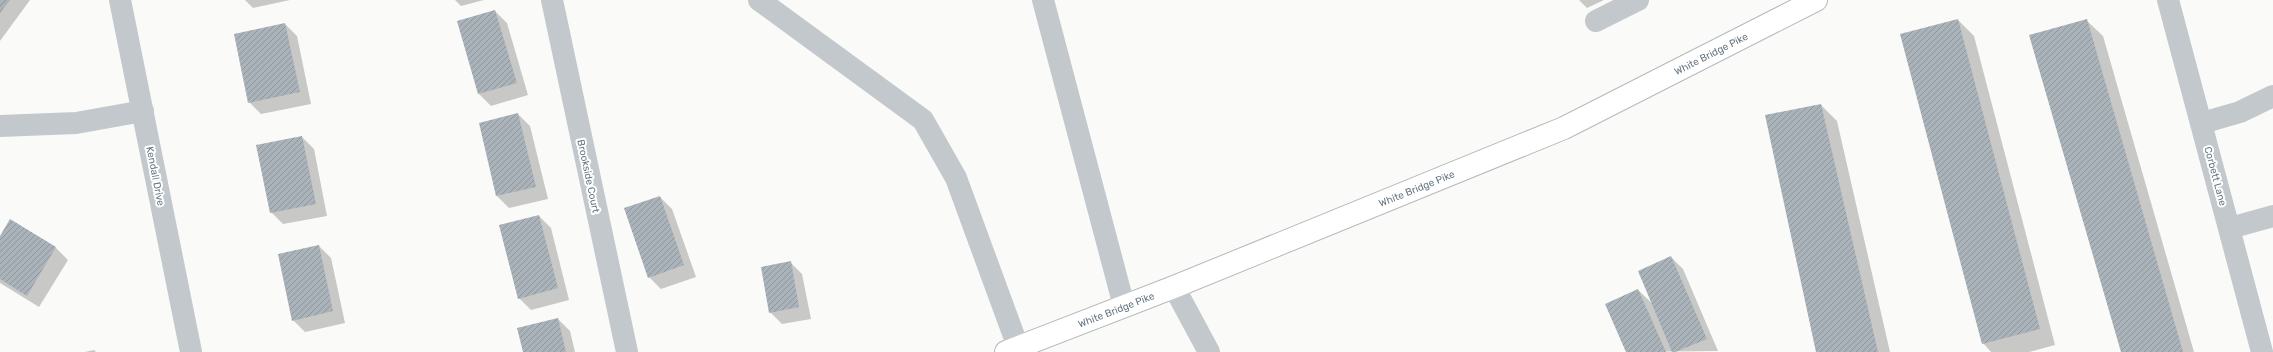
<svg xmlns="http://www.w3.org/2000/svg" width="2273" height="352" viewBox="0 0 2273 352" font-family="Rubik,sans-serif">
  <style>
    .shadow { fill: #0003 }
    .building { fill: url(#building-hatch) }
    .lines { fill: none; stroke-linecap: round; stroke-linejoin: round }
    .major-casing { stroke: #b5babe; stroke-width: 24 }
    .minor { stroke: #c3c8cc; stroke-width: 22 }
    .major { stroke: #fff; stroke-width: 22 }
    .labels { text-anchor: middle; stroke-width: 4; stroke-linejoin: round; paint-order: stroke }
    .street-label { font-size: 10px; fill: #657683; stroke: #fff }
  </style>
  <defs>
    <pattern id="building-hatch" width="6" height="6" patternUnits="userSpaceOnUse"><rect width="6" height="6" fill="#aab3b9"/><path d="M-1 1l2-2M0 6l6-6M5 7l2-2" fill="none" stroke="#8e969c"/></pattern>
  </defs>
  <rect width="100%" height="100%" fill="#fafaf8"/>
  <path class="shadow" d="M0 0H30L0 41Z
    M245 0H290L253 8Z
    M455 0H484L461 6Z
    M1579 0H1604L1587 8Z
    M495 11 507 23 528 95 491 106 479 94 458 22Z
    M1958 20 1974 36 2055 345 2029 352H1991L1983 343Z
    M2086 20 2103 36 2194 352H2122Z
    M285 24 297 36 311 104 261 114 249 102Z
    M1821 105 1837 121 1890 352H1818Z
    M518 114 530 126 548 199 509 208 497 196Z
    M302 137 314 149 327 216 283 224 271 212Z
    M660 197 672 209 696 277 661 289 649 277Z
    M539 216 551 228 569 300 531 310 519 298Z
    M10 221 56 248 68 260 39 307 0 283V238Z
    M319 246 331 258 345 323 305 332 293 320Z
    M1671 257 1683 269 1718 351 1627 352 1638 290 1654 305Z
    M790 262 802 274 811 319 782 324 770 312Z
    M558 319 570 331 575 352H524Z
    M94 350 96 352H85Z"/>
  <path class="building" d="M0 0H10L0 13Z
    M495 10 517 83 478 94 457 21Z
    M1958 19 2040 329 1982 344 1900 34Z
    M2087 19 2183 352H2121L2029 35Z
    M285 23 300 92 248 103 234 34Z
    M1821 104 1878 352H1816L1765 115Z
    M518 113 536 187 496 196 479 123Z
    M302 136 316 204 270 213 256 145Z
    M660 196 684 265 648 278 624 208Z
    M539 215 558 288 518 299 499 225Z
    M10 219 56 247 27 296 0 279V236Z
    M319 245 333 311 292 321 278 254Z
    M1671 256 1707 339 1675 352H1672L1638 271Z
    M791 261 799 307 769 313 761 267Z
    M1638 289 1666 352H1626L1605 304Z
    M558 318 566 352H523L517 328Z"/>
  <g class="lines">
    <g class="major-casing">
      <g id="major">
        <path id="s1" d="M1006 352 1174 287 1564 128 1816 0"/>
      </g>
    </g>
    <path class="minor" d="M120 0 191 352
      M552 0 627 352
      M759 0 923 120 956 178 1018 347
      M1043 0 1124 306
      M2168 0 2262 352
      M1596 21 1638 0
      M2202 123 2240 112 2273 96
      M0 126 76 123 143 111
      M2230 228 2273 216
      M1174 287 1209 352"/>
    <use href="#major" class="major"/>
  </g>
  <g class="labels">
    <g class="street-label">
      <text dy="4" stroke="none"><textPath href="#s1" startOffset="766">White Bridge Pike</textPath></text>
      <text transform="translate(156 176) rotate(79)" y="4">Kendall Drive</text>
      <text transform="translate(589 176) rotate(78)" y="4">Brookside Court</text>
      <text transform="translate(2216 176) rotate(75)" y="4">Corbett Lane</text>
      <text dy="4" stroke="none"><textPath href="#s1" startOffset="442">White Bridge Pike</textPath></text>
      <text dy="4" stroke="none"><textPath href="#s1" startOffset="118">White Bridge Pike</textPath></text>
    </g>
  </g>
</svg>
